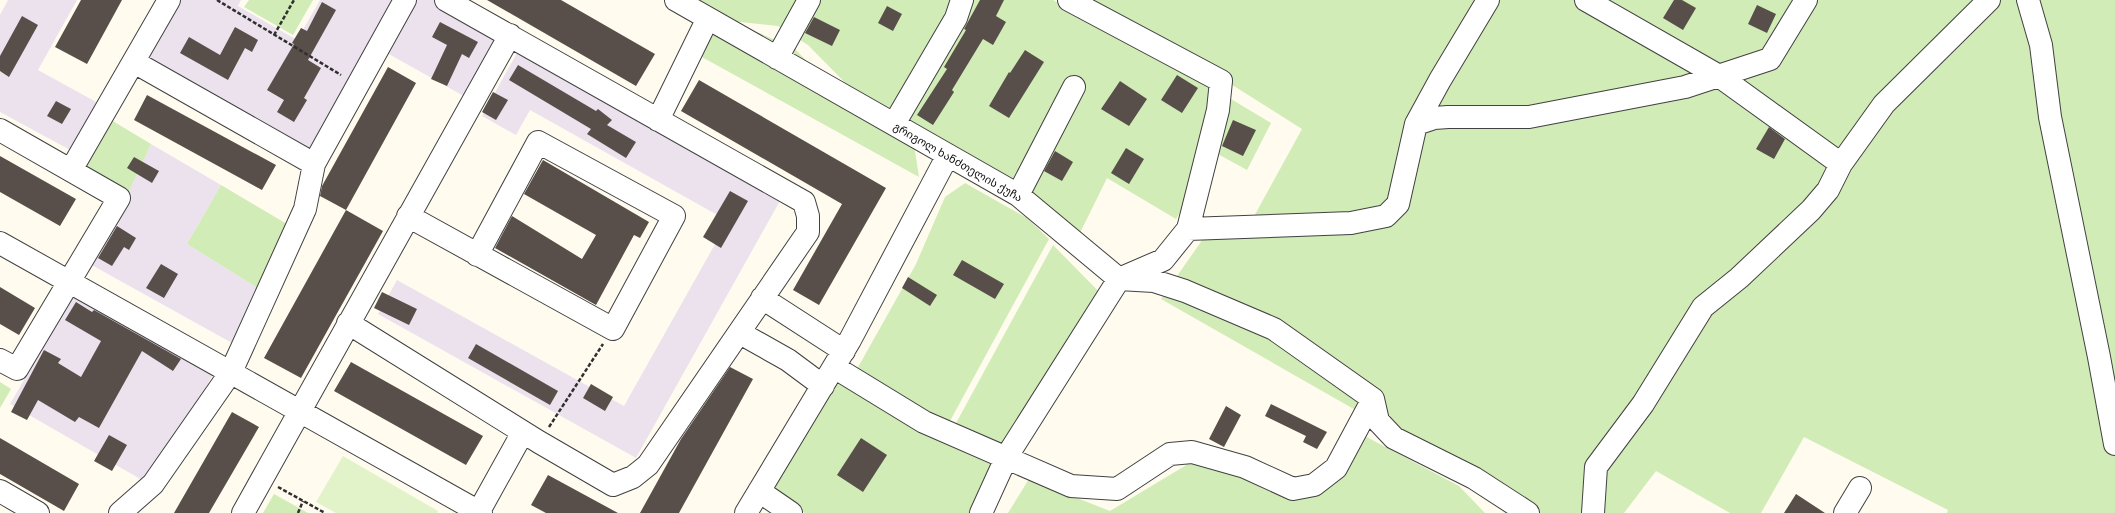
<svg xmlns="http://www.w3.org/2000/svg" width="2115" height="513" viewBox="0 0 2115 513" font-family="'Times New Roman','Noto Sans Georgian',serif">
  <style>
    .industrial { fill: #ece2ed }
    .green { fill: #d1ecb6 }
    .pitch { fill: #e3f3c9 }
    .building { fill: #584f4a }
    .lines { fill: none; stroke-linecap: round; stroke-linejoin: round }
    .minor-casing { stroke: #414141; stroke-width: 24 }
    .path { stroke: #303030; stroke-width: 2.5; stroke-dasharray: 4 2; stroke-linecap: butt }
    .minor { stroke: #fff; stroke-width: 22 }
    .labels { text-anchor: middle; stroke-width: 4; stroke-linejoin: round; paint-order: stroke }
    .street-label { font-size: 11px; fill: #0e0e0e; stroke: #fff }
  </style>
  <rect width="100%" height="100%" fill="#fffcef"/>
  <path class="industrial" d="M8 0H77L38 70 98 103 72 151 0 112V15Z
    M176 0H241L238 6 297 40 320 0H440L505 36 469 99 387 53 313 154 143 57Z
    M517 53 781 199 636 458 378 314 397 280 624 406 728 221 530 110 516 135 482 116Z
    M151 144 221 185 187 244 261 290 232 343 88 263 127 196Z
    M76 291 215 371 149 484 10 404Z"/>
  <path class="green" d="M249 0H313L293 35 244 7Z
    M690 0H1053L1196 78 1271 123 1247 170 1216 153 1176 219 1107 178 1078 237 1036 196 899 114 866 104 808 45 778 26 721 20Z
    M1082 0H2115V513H1947L1948 510 1804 437 1761 513H1730L1656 471 1624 513H1536L1161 299 1205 236 1252 220 1302 129 1218 76Z
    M711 32H757L794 48 853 108 913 138 919 177 700 56Z
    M111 120 151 144 127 196 84 171Z
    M965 183 1027 218 1049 239 950 421 927 411 857 369 916 264 945 197Z
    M221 185 297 230 261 290 187 244Z
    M1053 245 1113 306 984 513H805L770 488 839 375 949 436Z
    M0 382 11 389 0 408Z
    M1359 433 1459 486 1485 513H1008L1029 479 1110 511 1193 461 1243 475 1289 496Z
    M274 494 308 513H263Z"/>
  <path class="pitch" d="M343 456 438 511 437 513H336L316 502Z"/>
  <path class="building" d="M81 0H122L87 64 55 47Z
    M487 0H561L655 54 636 86Z
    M980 0H1004L996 16 1006 22 993 45 983 39 952 90 954 92 933 125 917 115 947 69 944 67 966 30 964 29Z
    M1674 0H1682L1696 8 1683 30 1663 18Z
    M322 2 336 10 308 60 321 68 304 98 307 100 294 122 277 112 284 100 267 90 294 44 292 43 301 28 307 31Z
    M1757 5 1776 14 1767 33 1748 24Z
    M887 6 902 14 893 31 878 23Z
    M22 16 38 25 9 77 0 71V56Z
    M814 17 840 30 832 46 805 33Z
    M440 22 478 42 469 58 462 54 447 86 431 79 447 45 432 37Z
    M235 27 258 40 252 52 245 48 228 80 180 53 189 37 220 55Z
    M1025 50 1044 62 1009 118 989 106 1009 72 1010 73Z
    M518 65 596 111 598 109 612 120 607 125 636 142 626 158 587 134 591 129 509 80Z
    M388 67 416 83 346 210 320 196 322 186Z
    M1177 75 1198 88 1182 113 1161 100Z
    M699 80 886 188 819 305 793 290 842 204 681 111Z
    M1120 81 1147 99 1129 126 1101 109Z
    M493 92 508 100 496 120 482 112Z
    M147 95 276 165 262 190 134 120Z
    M56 101 71 109 62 124 47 116Z
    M1233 120 1256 130 1243 156 1222 146Z
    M1769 127 1785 139 1774 159 1756 149Z
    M1126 148 1144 159 1129 184 1111 173Z
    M1055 151 1073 162 1062 181 1044 171Z
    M0 156 76 199 60 226 0 192Z
    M134 157 159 171 152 183 127 168Z
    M543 160 649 222 640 238 634 235 596 305 495 248 512 216 582 259 596 235 524 194Z
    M730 191 748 201 721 248 703 237Z
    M346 210 383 231 301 378 264 358Z
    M117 226 136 238 129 250 124 247 112 266 98 258Z
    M962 260 1004 284 995 299 953 275Z
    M161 264 178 274 164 298 146 288Z
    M908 277 937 295 930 306 902 288Z
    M0 287 35 308 19 335 0 324Z
    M382 292 417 309 409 325 374 308Z
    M76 302 92 312 94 310 181 359 173 371 142 351 99 428 79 417 75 422 38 400 27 420 11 412 44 350 61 359 58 363 81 377 101 341 65 320Z
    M476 344 558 391 550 405 468 358Z
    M351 362 483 436 466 465 334 391Z
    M730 367 753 379 679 513H640L681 439Z
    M591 384 613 397 605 411 583 398Z
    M1271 404 1327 432 1317 449 1303 442 1306 436 1265 416Z
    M1226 406 1241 415 1224 447 1209 439Z
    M232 412 259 427 209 513H174Z
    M109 435 127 445 112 471 94 461Z
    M0 438 79 484 64 511 0 474Z
    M861 438 887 455 863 492 837 475Z
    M548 475 618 513H546L531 505Z
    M1796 494 1825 513H1784Z"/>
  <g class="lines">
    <g class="minor-casing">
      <path id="minor" d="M676 0 1018 195 1119 279 1154 281 1185 291 1274 329 1373 399 1378 421 1394 438 1474 478 1528 513
        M1586 0 1719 76 1841 164
        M2028 0 2041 45 2050 117 2099 357 2115 444
        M777 58 809 0
        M134 62 314 164
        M658 120 707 20
        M894 124 956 18 962 0
        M1416 124 1440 80 1488 0
        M0 130 119 198 17 369 0 360
        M71 170 169 0
        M1018 195 1074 87
        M408 216 613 329 674 216 538 142 477 255
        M1188 229 1351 223 1386 216 1398 204 1416 124 1434 118 1448 117H1529L1685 87 1770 59 1806 0
        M0 243 481 513
        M762 298 844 351
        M348 323 539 442 613 485 633 477 648 465 808 232V216L804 202 446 0
        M740 333 788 360 823 386
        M834 367 924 422 1071 486 1117 489 1170 454 1192 452 1245 467 1293 489 1314 485 1336 468 1373 399
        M0 491 38 513
        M759 491 791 513
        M120 513 153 484 231 372 305 209 314 164 405 0
        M243 513 510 35
        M478 513 523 432
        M746 513 850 340 948 155
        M981 513 1007 456 1119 279 1163 260 1188 229 1218 110 1221 81 1069 0
        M1593 513 1596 467 1643 404 1703 307 1739 278 1811 210 1828 190 1841 164 1884 104 1989 0
        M1845 513 1860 488"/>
    </g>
    <path class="path" d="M217 0 341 75
      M274 35 294 0
      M549 427 603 344
      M278 487 325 513
      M298 513 303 501"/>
    <use href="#minor" class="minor"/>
  </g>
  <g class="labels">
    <g class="street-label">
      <text transform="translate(958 162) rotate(30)" y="4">გრიგოლ ხანძთელის ქუჩა</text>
    </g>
  </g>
</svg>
